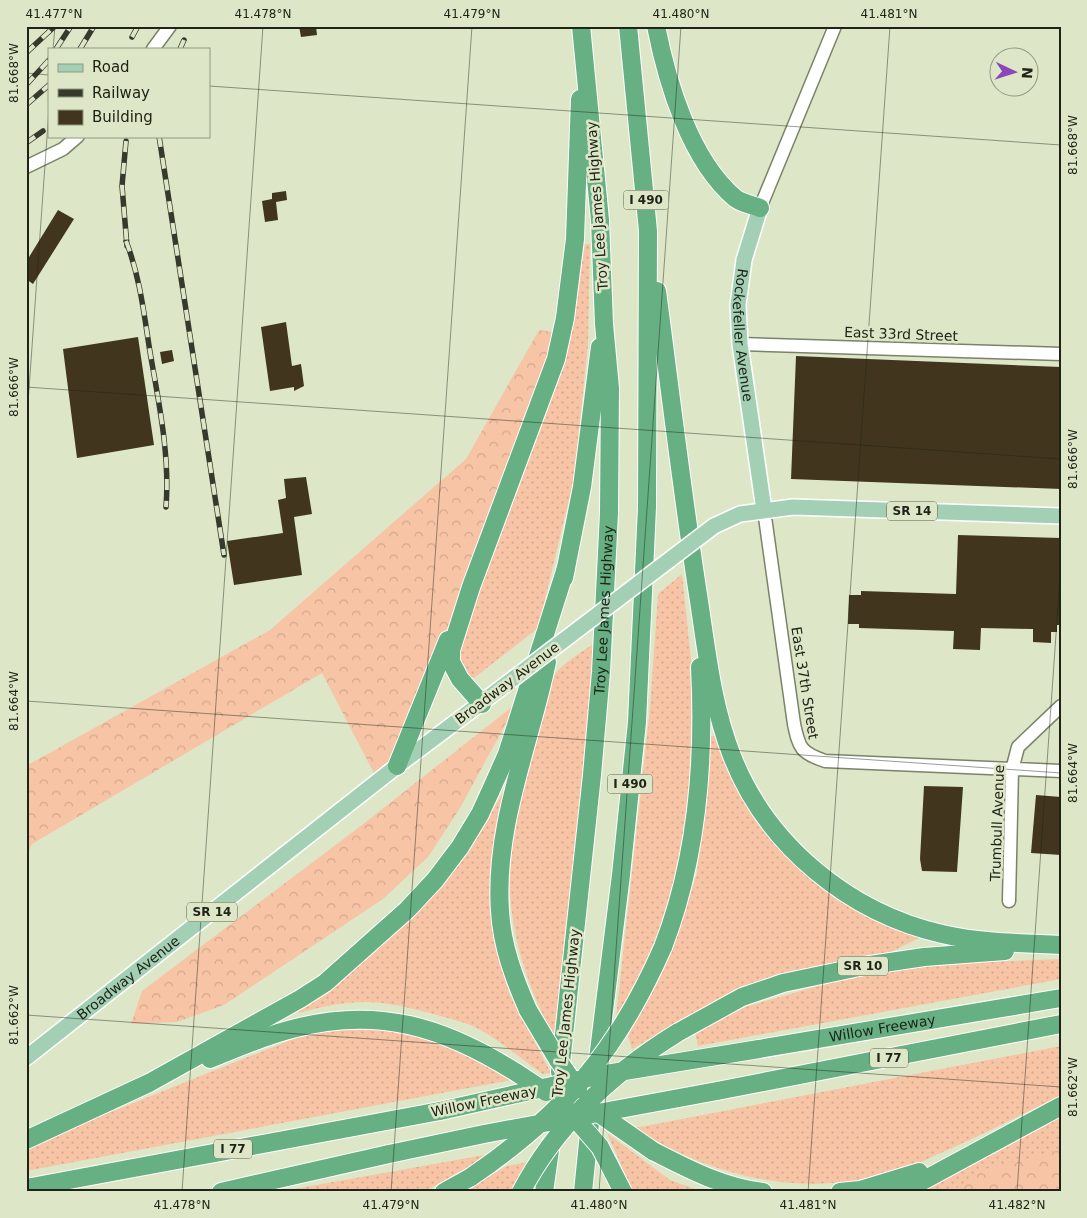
<svg xmlns="http://www.w3.org/2000/svg" width="1087" height="1218" viewBox="0 0 1087 1218" font-family="'DejaVu Sans',sans-serif">
  <style>
    .grass { fill: url(#grass-dots) }
    .forest { fill: url(#forest-crowns) }
    .building { fill: #41361d }
    .lines { fill: none; stroke-linecap: round; stroke-linejoin: round }
    .minor-casing { stroke: #7a8367; stroke-width: 15 }
    .major-casing { stroke: #fff; stroke-width: 18 }
    .highway-casing { stroke: #fff; stroke-width: 20 }
    .minor { stroke: #fff; stroke-width: 12 }
    .major { stroke: #a3d0b5; stroke-width: 15 }
    .highway { stroke: #66b084; stroke-width: 18 }
    .rail-casing { stroke: #363a2c; stroke-width: 5.5 }
    .rail { stroke: #dde7c8; stroke-width: 4; stroke-dasharray: 11; stroke-linecap: butt }
    .major-bridge-casing { stroke: #fff; stroke-width: 18; stroke-linecap: butt }
    .highway-bridge-casing { stroke: #fff; stroke-width: 20; stroke-linecap: butt }
    .major-bridge { stroke: #a3d0b5; stroke-width: 15 }
    .highway-bridge { stroke: #66b084; stroke-width: 18 }
    .ticks { fill: none; stroke: #202418; stroke-width: 1; stroke-opacity: 0.45 }
    .labels { text-anchor: middle; stroke-width: 5; stroke-linejoin: round; paint-order: stroke }
    .shield { fill: #dde7c8; stroke: #595e4d; stroke-width: 1 }
    .shield-label { font-size: 12px; font-weight: bold; fill: #202418 }
    .street-label { font-size: 14px; fill: #202418; stroke: #dde7c8 }
    .neatline { fill: none; stroke: #202418; stroke-width: 2 }
    .ticks-label { font-size: 12px; text-anchor: middle; fill: #202418 }
  </style>
  <defs>
    <pattern id="grass-dots" width="8" height="8" patternUnits="userSpaceOnUse" patternTransform="scale(1.25)"><rect width="8" height="8" fill="#f7c4a6"/><path d="M2 2h.1M6 6h.1" fill="none" stroke="#d3a88e" stroke-width="1.8" stroke-linecap="round"/></pattern>
    <pattern id="forest-crowns" width="20" height="18" patternUnits="userSpaceOnUse" patternTransform="scale(1.25)"><rect width="20" height="18" fill="#f7c4a6"/><path d="M2 6a3 3 0 1 1 6 0M12 15a3 3 0 1 1 6 0" fill="none" stroke="#d3a88e"/></pattern>
  </defs>
  <rect width="100%" height="100%" fill="#dde7c8"/>
  <path class="grass" d="M585 244H590L588 344 574 479 538 628 474 678C458 673 459 662 456 646L464 634 560 377 570 341Z
    M682 574 693 679 691 787 677 875 661 929 645 970 620 1016 616 1018 650 708 658 594Z
    M600 639 557 1043C532 997 513 946 510 892 509 843 522 794 533 747 536 734 549 681 555 674 564 662 587 649 600 639Z
    M709 736H718L743 798 771 837 791 859 834 898 919 938 891 952 801 970 731 995 692 1014 632 1049 628 1036 672 949 697 873Z
    M504 791 494 847 491 904 497 951 509 993 551 1073 543 1074C521 1059 501 1041 477 1028 465 1022 450 1019 437 1015 379 999 357 997 298 1013V1009C390 951 448 883 504 791Z
    M1061 959V979L698 1046 695 1032 717 1015 839 980 933 964Z
    M378 1025 449 1041 517 1079 26 1171V1146L313 1031Z
    M1061 1046V1095C1019 1116 978 1137 934 1156 921 1162 907 1170 893 1174 882 1178 870 1178 859 1180 780 1193 701 1171 635 1128Z
    M1061 1106V1192H902Z
    M607 1133 670 1180 703 1192H633Z
    M490 1154 468 1169 423 1192H277Z
    M529 1162 509 1192H462L507 1166Z"/>
  <path class="forest" d="M539 330 561 333 397 766 378 781 322 673 32 844 26 857V766L270 630 466 459Z
    M517 703 460 808 428 857 383 899 224 1005 177 1022 131 1024 142 991 362 825Z
    M1060 1150 1061 1177 1051 1192H952L981 1170Z"/>
  <path class="building" d="M299 26H316L317 35 301 37Z
    M286 191 287 200 276 202 278 220 265 222 262 201 272 199V193Z
    M58 210 74 219 33 284 26 279V262Z
    M286 322 292 366 301 364 304 386 294 391V387L270 391 261 327Z
    M138 337 154 445 77 458 63 349Z
    M172 350 174 361 162 364 160 352Z
    M796 356 1061 367V489L791 479Z
    M306 477 312 514 294 517 302 575 234 585 227 541 283 533 278 500 286 498 284 479Z
    M958 535 1061 538V625H1057V632H1051V643L1033 642V629L981 628 980 650 953 649 954 631 859 628V624H848L849 595H861V591L956 594Z
    M924 786 963 787 957 872 922 871 920 859Z
    M1036 795 1061 797V855L1031 853Z"/>
  <g class="lines">
    <g class="minor-casing">
      <path id="minor" d="M153 49 170 26
        M26 167 63 149 78 136
        M760 208 835 26
        M740 344 1061 354
        M764 510 794 724C799 748 801 753 825 761L1061 771
        M1009 901 1012 770 1018 747 1061 706"/>
    </g>
    <g class="major-casing">
      <g id="major">
        <path id="s1" d="M760 208 744 260 738 305 740 344 764 510"/>
        <path d="M714 526 740 514 793 507 1061 516"/>
        <path id="s2" d="M26 1058 397 766 497 691"/>
      </g>
    </g>
    <g class="highway-casing">
      <g id="highway">
        <path d="M656 26C667 82 690 160 735 198 741 203 752 205 760 208"/>
        <path d="M657 291C670 390 682 490 697 588 706 644 711 703 732 756 767 846 850 913 942 934 981 943 1021 943 1061 945"/>
        <path d="M564 578 582 487 600 347"/>
        <path d="M482 704 460 679 451 662V650L471 587 556 359 565 318 575 239 580 99"/>
        <path d="M397 766 448 640"/>
        <path d="M663 947C697 859 705 761 700 667"/>
        <path d="M528 1010C514 978 502 946 500 911 494 826 530 744 547 662"/>
        <path d="M677 1033 742 997 783 983 864 966 924 957 1005 951"/>
        <path id="s3" d="M759 1049 1061 998"/>
        <path d="M210 1059C237 1048 264 1036 292 1029 378 1006 444 1027 517 1073"/>
        <path d="M597 1067 621 875 637 722 647 507 648 231 628 26"/>
        <path id="s4" d="M560 1072 592 775 601 672 609 513 610 388 604 324 600 220 581 26"/>
        <path d="M717 1091 1061 1024"/>
        <path d="M26 1140 149 1083 300 999 325 983 407 910 435 880 460 847 480 814 491 790 507 754 566 568"/>
        <path d="M653 1151C688 1169 724 1188 763 1192"/>
        <path d="M26 1188 440 1111"/>
        <path d="M221 1192 389 1154"/>
        <path d="M444 1192 471 1177"/>
        <path d="M544 1192 551 1143"/>
        <path d="M583 1192 590 1123"/>
        <path d="M840 1192 860 1190 919 1172"/>
        <path d="M902 1192 1061 1106"/>
      </g>
    </g>
    <use href="#minor" class="minor"/>
    <use href="#major" class="major"/>
    <use href="#highway" class="highway"/>
    <g class="rail-casing">
      <path id="rail" d="M132 37 138 26
        M56 49 71 26
        M80 49 94 26
        M180 49 184 40
        M26 53 55 26
        M26 85 49 60
        M26 105 49 85
        M159 136 224 555
        M126 141 122 186 127 246
        M26 143 43 131
        M126 241C140 277 144 314 150 352 159 404 170 455 166 507"/>
    </g>
    <use href="#rail" class="rail"/>
    <g class="major-bridge-casing">
      <path id="major-bridge" d="M497 691 714 526"/>
    </g>
    <g class="highway-bridge-casing">
      <path id="highway-bridge" d="M528 1010 558 1060 578 1089
        M517 1073 546 1092
        M568 1110 600 1147 623 1192
        M594 1110 653 1151
        M440 1111 606 1074 759 1049
        M389 1154 484 1134 717 1091
        M471 1177C564 1114 618 1050 663 947
        M521 1192C556 1125 614 1072 677 1033"/>
    </g>
    <use href="#major-bridge" class="major-bridge"/>
    <use href="#highway-bridge" class="highway-bridge"/>
  </g>
  <path class="ticks" d="M53 49 55 26M26 73 49 75M209 86 1061 145M26 387 1061 459M26 431 49 109M26 701 1061 773M26 1015 1061 1087M182 1192 263 26M391 1192 472 26M599 1192 681 26M808 1192 890 26M1017 1192 1061 563"/>
  <g class="labels">
    <g class="shield">
      <rect x="623.5" y="190.5" width="45" height="19" rx="4"/>
      <rect x="887" y="501.5" width="50" height="19" rx="4"/>
      <rect x="607.5" y="774.5" width="45" height="19" rx="4"/>
      <rect x="187" y="902.5" width="50" height="19" rx="4"/>
      <rect x="838" y="956.5" width="50" height="19" rx="4"/>
      <rect x="870" y="1048.5" width="38" height="19" rx="4"/>
      <rect x="214" y="1139.5" width="38" height="19" rx="4"/>
    </g>
    <g class="shield-label">
      <text x="646" y="204">I 490</text>
      <text x="912" y="515">SR 14</text>
      <text x="630" y="788">I 490</text>
      <text x="212" y="916">SR 14</text>
      <text x="863" y="970">SR 10</text>
      <text x="889" y="1062">I 77</text>
      <text x="233" y="1153">I 77</text>
    </g>
    <g class="street-label">
      <text transform="translate(597 206) rotate(-94)" y="5">Troy Lee James Highway</text>
      <text transform="translate(901 334) rotate(2)" y="5">East 33rd Street</text>
      <text dy="5" stroke="none"><textPath href="#s1" startOffset="130">Rockefeller Avenue</textPath></text>
      <text dy="5" stroke="none"><textPath href="#s4" startOffset="464">Troy Lee James Highway</textPath></text>
      <text transform="translate(507 683) rotate(-37)" y="5">Broadway Avenue</text>
      <text transform="translate(805 683) rotate(81)" y="5">East 37th Street</text>
      <text transform="translate(997 823) rotate(-88)" y="5">Trumbull Avenue</text>
      <text dy="5" stroke="none"><textPath href="#s2" startOffset="130">Broadway Avenue</textPath></text>
      <text transform="translate(566 1013) rotate(-84)" y="5">Troy Lee James Highway</text>
      <text dy="5" stroke="none"><textPath href="#s3" startOffset="125">Willow Freeway</textPath></text>
      <text transform="translate(484 1101) rotate(-12)" y="5">Willow Freeway</text>
    </g>
  </g>
  <rect width="1087" height="1218" fill="none" stroke="#dde7c8" stroke-width="55"/>
  <rect x="48" y="48" width="162" height="90" fill="#dde7c8" stroke="#919982"/>
  <rect x="58" y="64" width="25" height="8" fill="#a3d0b5" stroke="#919982"/>
  <text x="92" y="72" font-size="15" fill="#202418">Road</text>
  <rect x="58" y="89" width="25" height="8" fill="#363a2c" stroke="#919982"/>
  <text x="92" y="98" font-size="15" fill="#202418">Railway</text>
  <rect x="58" y="110" width="25" height="15" fill="#41361d" stroke="#919982"/>
  <text x="92" y="122" font-size="15" fill="#202418">Building</text>
  <g transform="translate(1014 72) rotate(94)"><circle r="24" fill="#dde7c8" stroke="#919982"/>
  <path d="M0-4L9 19L0 12L-9 19Z" fill="#8b46ba"/>
  <text y="-8" font-size="14" font-weight="bold" text-anchor="middle" fill="#202418">N</text>
  </g>
  <rect x="28" y="28" width="1032" height="1162" class="neatline"/>
  <g class="ticks-label">
    <text x="54" y="18">41.477°N</text>
    <text x="263" y="18">41.478°N</text>
    <text x="472" y="18">41.479°N</text>
    <text x="681" y="18">41.480°N</text>
    <text x="889" y="18">41.481°N</text>
    <text transform="translate(14 73) rotate(-90)" y="4">81.668°W</text>
    <text transform="translate(1073 145) rotate(-90)" y="4">81.668°W</text>
    <text transform="translate(14 387) rotate(-90)" y="4">81.666°W</text>
    <text transform="translate(1073 459) rotate(-90)" y="4">81.666°W</text>
    <text transform="translate(14 701) rotate(-90)" y="4">81.664°W</text>
    <text transform="translate(1073 773) rotate(-90)" y="4">81.664°W</text>
    <text transform="translate(14 1015) rotate(-90)" y="4">81.662°W</text>
    <text transform="translate(1073 1087) rotate(-90)" y="4">81.662°W</text>
    <text x="182" y="1209">41.478°N</text>
    <text x="391" y="1209">41.479°N</text>
    <text x="599" y="1209">41.480°N</text>
    <text x="808" y="1209">41.481°N</text>
    <text x="1017" y="1209">41.482°N</text>
  </g>
</svg>
